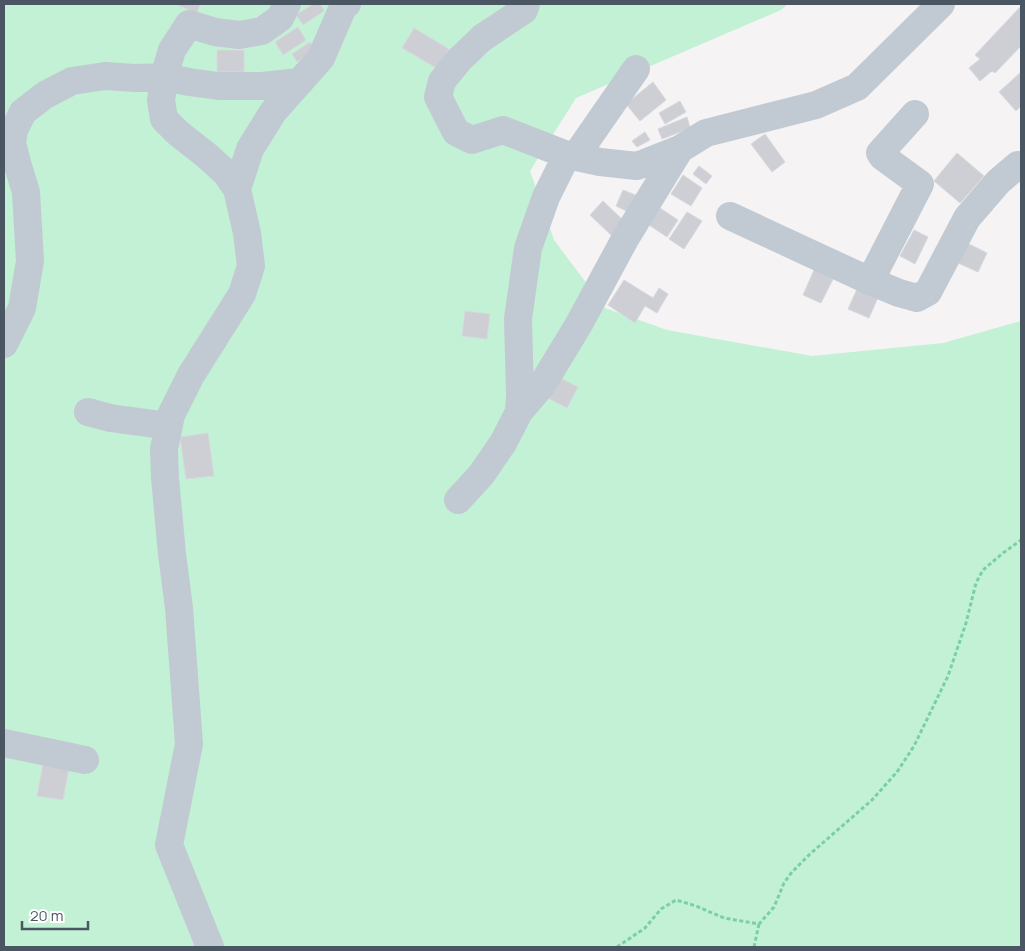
<svg xmlns="http://www.w3.org/2000/svg" width="1025" height="951" viewBox="0 0 1025 951" font-family="Manrope,sans-serif">
  <style>
    .green { fill: #c3f1d5 }
    .building { fill: #cdcfd5; stroke: #d7d9de }
    .lines { fill: none; stroke-linecap: round; stroke-linejoin: round }
    .path { stroke: #7ad0a6; stroke-width: 3; stroke-dasharray: 4 2.5; stroke-linecap: butt }
    .minor { stroke: #c1cad2; stroke-width: 28 }
  </style>
  <rect width="100%" height="100%" fill="#f5f3f3"/>
  <path class="green" d="M4 4H788L781 10 576 98 530 171 554 240 605 308 667 330 812 356 943 343 1021 321V947H4Z"/>
  <path class="building" d="M175 4H200L197 13Z
    M313 4H320L324 11 303 25 296 15Z
    M1021 6V46L995 73 992 71 980 81 969 68 980 59 975 55Z
    M298 27 306 40 283 55 275 42Z
    M414 28 449 49 438 69 402 48Z
    M310 42 315 49 297 62 292 54Z
    M217 50H244V72H217Z
    M1021 72V106L1016 111 999 92Z
    M653 82 666 100 640 121 626 104Z
    M680 101 686 112 665 124 659 113Z
    M687 117 690 128 662 139 658 129Z
    M645 132 650 140 637 147 632 141Z
    M765 134 785 162 772 172 751 144Z
    M957 153 984 176 960 203 934 181Z
    M699 166 712 176 706 184 693 174Z
    M683 175 702 188 691 206 671 194Z
    M623 190 638 196 630 213 616 206Z
    M603 201 625 222 612 236 590 215Z
    M660 208 678 220 667 237 649 225Z
    M687 212 702 221 684 249 669 239Z
    M914 230 928 237 915 264 900 256Z
    M967 243 987 253 978 272 958 263Z
    M814 270 833 279 821 303 803 295Z
    M624 280 653 298 659 288 668 294 657 313 645 306 635 323 608 305Z
    M858 287 879 295 869 318 848 309Z
    M465 311 490 314 487 339 462 336Z
    M558 377 578 387 567 408 548 398Z
    M208 433 214 476 186 479 180 437Z
    M43 764 69 768 63 800 37 796Z"/>
  <g class="lines">
    <path class="path" d="M617 947 645 928 661 909 676 900 696 906 724 918 759 924 774 907 784 883 792 872 810 854 872 800 897 772 914 746 948 676 966 623 976 583 983 570 1003 553 1021 540
      M754 947 759 924"/>
    <path class="minor" d="M526 4 524 10 482 38 459 60 442 81 438 97 456 132 472 140 503 130 567 155 600 162 637 166 680 149 706 133 816 105 857 87 941 4
      M575 157 636 69
      M237 189 226 173 206 155 178 133 164 119 161 100 166 70 172 50 189 24 215 32 239 35 262 31 280 18 287 4
      M730 216 870 281 899 293 917 298 928 292 967 218 998 182 1018 165H1021
      M870 281 920 184 883 157 880 153 915 114
      M4 344 22 308 30 261 26 192 18 166 12 143 14 130 23 112 45 95 72 81 105 76 135 78 165 77 189 82 218 86H262L300 82
      M88 412 110 418 169 426
      M519 412 542 385 579 324 625 239 680 149
      M458 500 481 475 503 443 519 412 520 394 518 319 528 248 546 197 567 155
      M4 743 85 760
      M210 947 169 845 189 744 179 608 172 554 165 478 164 449 171 415 191 375 242 294 251 266 247 233 237 189 250 149 273 112 321 58 344 5 347 4"/>
  </g>
  <rect width="1025" height="951" fill="none" stroke="#4a5661" stroke-width="10"/>
  <path d="M22 921v8h66v-8" fill="none" stroke="#4a5661" stroke-width="2.5"/>
  <text x="30" y="921" font-size="15" fill="#4a5661" stroke="#ffffff" stroke-width="4" paint-order="stroke">20 m</text>
</svg>
